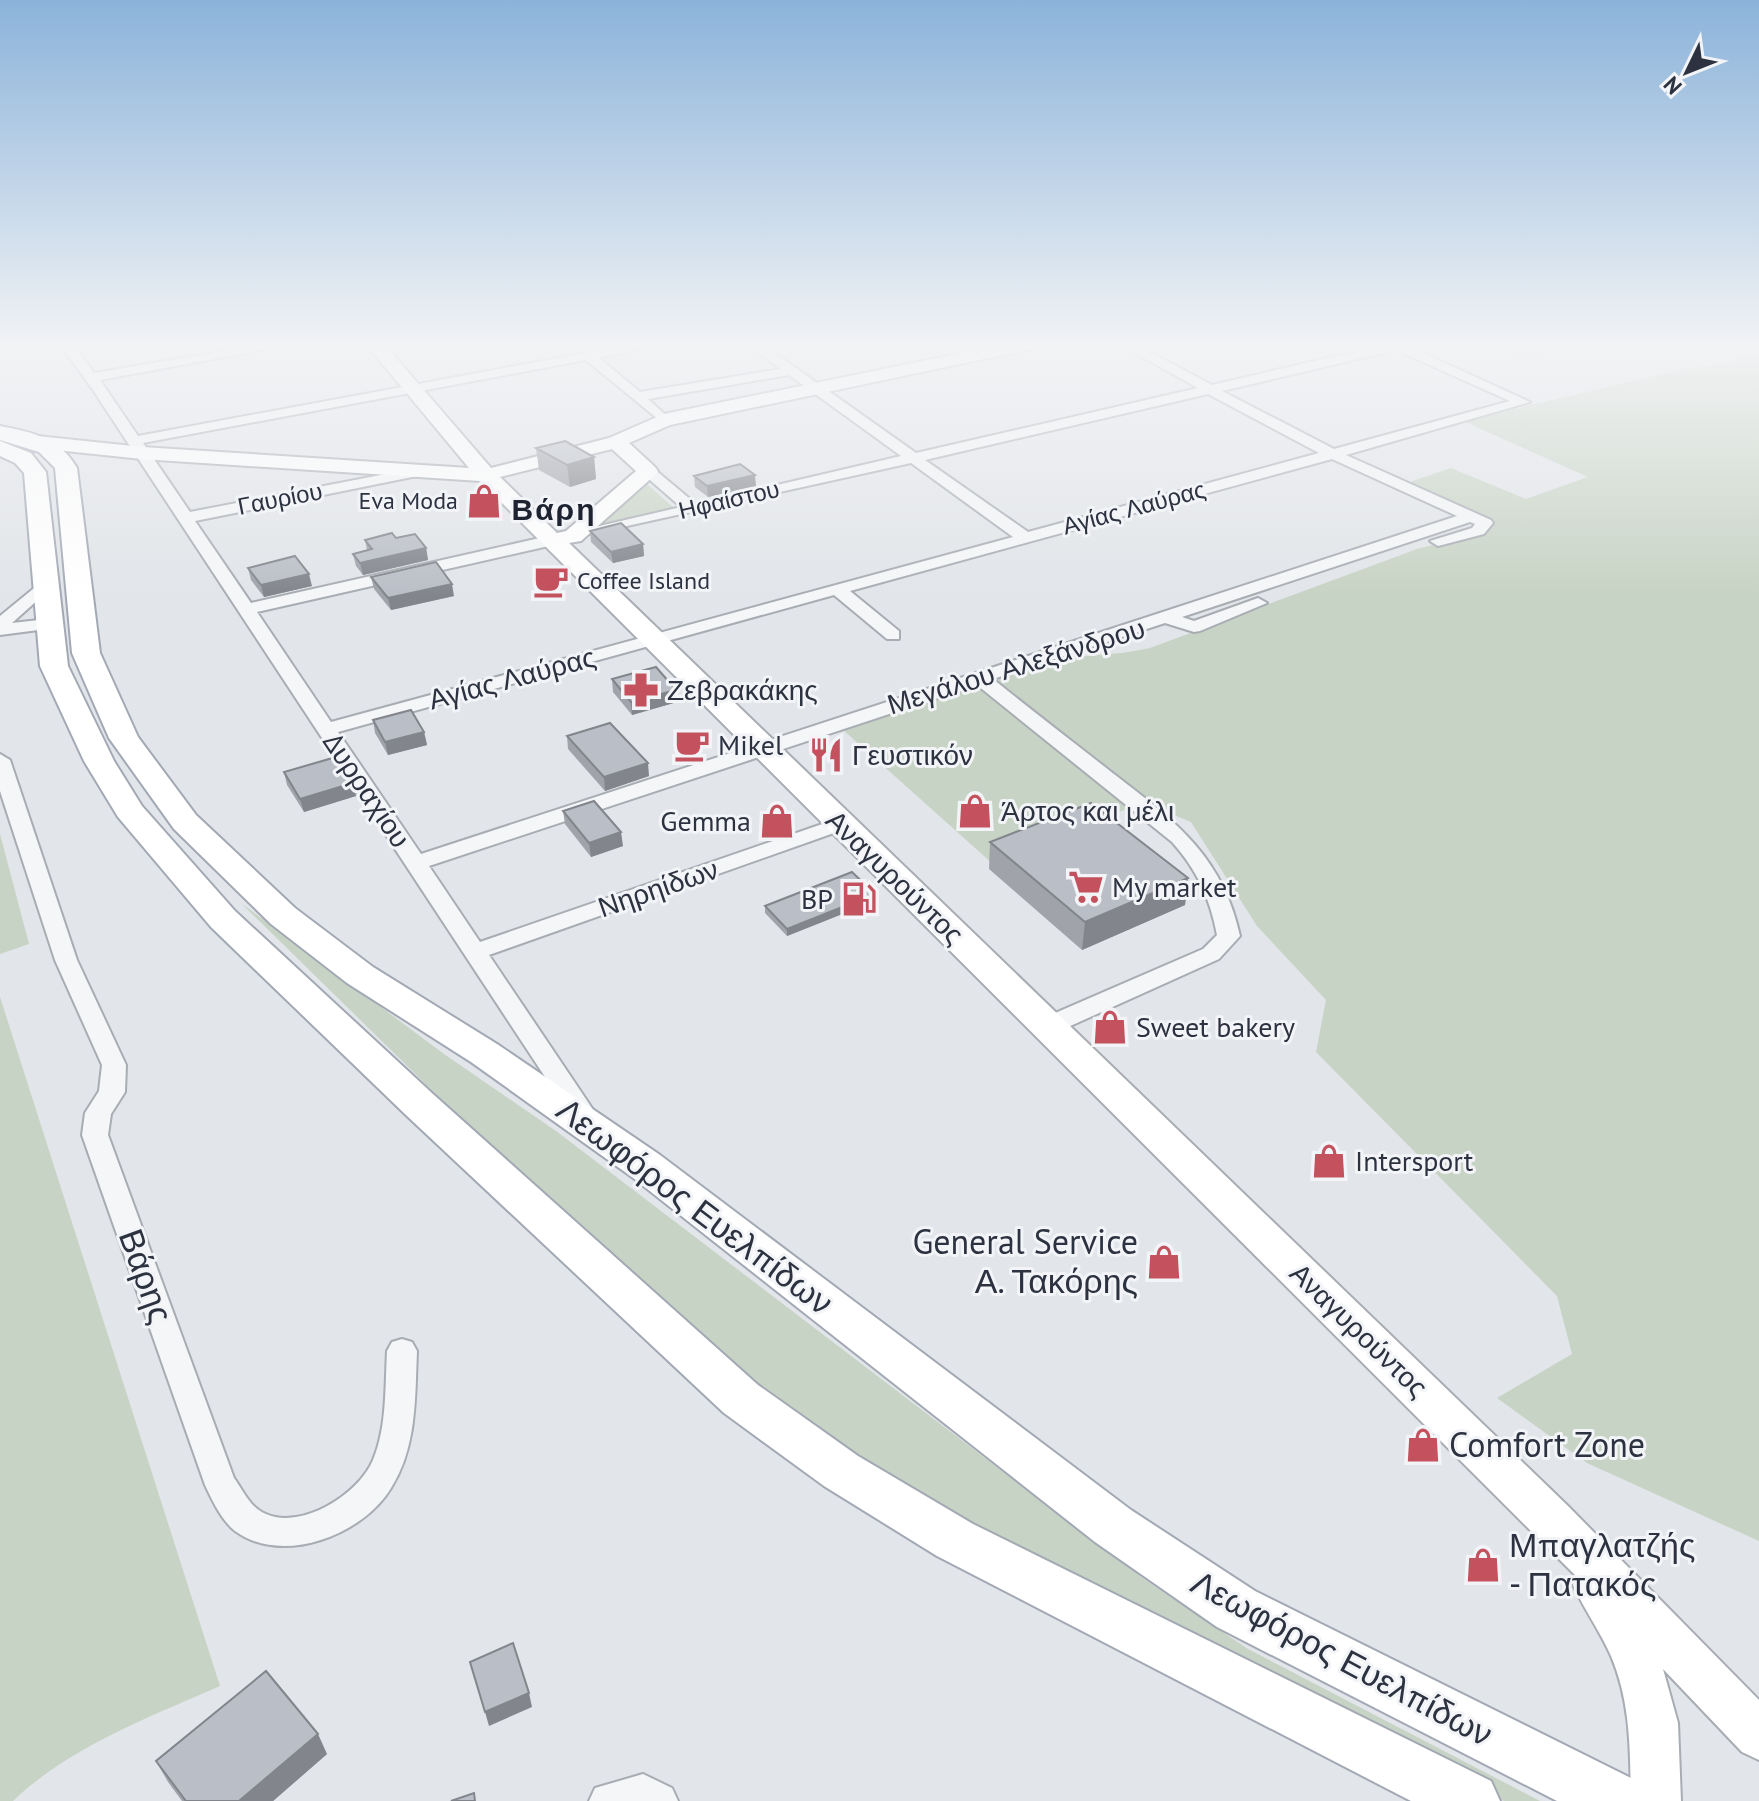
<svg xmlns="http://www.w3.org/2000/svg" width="1759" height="1801" viewBox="0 0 1759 1801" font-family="'PT Sans',sans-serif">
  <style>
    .green { fill: #c7d3c4 }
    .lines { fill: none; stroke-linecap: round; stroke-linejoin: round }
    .street-casing { stroke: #a8acb3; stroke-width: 4 }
    .secondary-casing { stroke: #a8acb3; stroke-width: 4 }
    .primary-casing { stroke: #a3a9b4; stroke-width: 4 }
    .street { fill: #f5f6f8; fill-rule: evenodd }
    .secondary { fill: #fff; fill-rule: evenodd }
    .primary { fill: #fff; fill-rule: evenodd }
    .wall { fill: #a0a3aa }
    .shaded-wall { fill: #82858b }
    .building { fill: #babec6; stroke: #82858b; stroke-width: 2 }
    .labels { text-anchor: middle; stroke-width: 6; stroke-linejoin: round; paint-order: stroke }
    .far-street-label { font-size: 24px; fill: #2c3240; stroke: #f2f4f7 }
    .far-poi-label { font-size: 24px; fill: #2c3240; stroke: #f2f4f7; text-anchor: end }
    .street-label { font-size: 28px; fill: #2c3240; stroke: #f2f4f7 }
    .poi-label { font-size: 28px; fill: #2c3240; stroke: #f2f4f7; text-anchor: start }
    .far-district-label { font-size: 30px; font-weight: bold; letter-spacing: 2px; fill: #1e2331; stroke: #f2f4f7 }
    .near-street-label { font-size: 34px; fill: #2c3240; stroke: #f2f4f7 }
    .near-poi-label { font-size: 34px; fill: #2c3240; stroke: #f2f4f7; text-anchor: start }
  </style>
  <rect width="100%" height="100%" fill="#e2e5e9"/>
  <path class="green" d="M1485 344H1581L1521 360Z
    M1748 344H1759V1541L1587 1463 1497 1398 1572 1354 1557 1296 1316 1052 1326 1000 1257 926 1191 822 1143 802 993 864 841 728C902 708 973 677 1034 663 1073 654 1112 657 1150 648L1417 549 1488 531 1490 523 1407 483 1451 468 1526 499 1588 477 1463 421 1685 369 1736 362Z
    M647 484 674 508 605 525 600 518Z
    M0 834 29 944 0 954Z
    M241 903 444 1054 556 1131 1145 1580 1248 1649 1540 1801H1504L1123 1611 822 1443 607 1262Z
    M0 997 220 1686C150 1717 69 1747 13 1801H0Z"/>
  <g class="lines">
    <g class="street-casing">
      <path id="street" d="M60 344H73L94 373 266 344H295L100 380 138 436 634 344H660L599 358 640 392 780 369 748 344H762L916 453 1198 388 1119 344H1135L1212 385 1387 344H1404L1530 402 1346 455 1491 520 1493 523 1484 534 1438 546 1430 541 1472 528 1475 524 1470 522 1182 617 1194 621 1258 598 1267 603 1200 631 1194 632 1165 623 993 679C1030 709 1068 738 1105 767 1169 817 1222 852 1240 936L1219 959 1057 1032H1039L1036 1026 1039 1020 1203 949 1217 935C1210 898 1197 870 1172 842L977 685 429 866 480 942 834 820 841 818 851 824 848 828 489 955 598 1117 594 1124H576L93 390ZM1396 350 1510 401 1334 449 1222 391ZM586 360 664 424 671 420 648 399 789 375 901 456 696 504 653 468H643V474L681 507 591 528V534L911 463 1013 537 331 722 257 612 553 545 561 540 553 535 251 603 195 521 422 475 429 471 422 467 190 512 143 443ZM1208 394 1319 453 1028 532 925 460ZM1332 459 1457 516 421 854 338 732 834 595 887 639H899V631L850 591Z
        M951 344H966L983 355 972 358Z
        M44 580 50 581V589L12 623 48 619 57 624 54 628 0 635V616Z
        M0 754 10 760 77 960 126 1065 125 1092 111 1114 108 1135 234 1478C243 1490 250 1508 266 1514 302 1530 359 1494 373 1460 387 1427 385 1387 387 1351L392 1342 402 1339 412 1342 417 1351C415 1398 417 1447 391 1488 363 1535 282 1566 235 1531 222 1521 212 1500 205 1485L82 1135 85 1113 99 1091 102 1065 55 960 0 791Z
        M643 1774 672 1788 678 1801H589L595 1788Z"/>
    </g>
    <g class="secondary-casing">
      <path id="secondary" d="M366 344H384L491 468 609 438 664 414 1006 344H1040L1031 349 670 425 629 443 655 467 658 471 655 475 581 541 569 543 1568 1506 1759 1700V1760L1742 1752 1663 1669 1678 1723 1681 1801H1631C1630 1751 1631 1703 1611 1656 1600 1631 1584 1609 1573 1585L1577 1577 480 481 142 459 37 448 27 442 37 436 142 447 469 468ZM612 449 636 471 566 531 557 533 500 477Z"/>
    </g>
    <g class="primary-casing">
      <path id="primary" d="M0 426C32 432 60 438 77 468L100 653 138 737 196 815 295 908 373 967 497 1044 660 1155 1131 1510 1255 1591 1637 1781 1646 1801H1557L1217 1627 1095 1542 632 1177 471 1062 347 983 271 924 174 829 109 738 72 653 55 468 39 452 0 440Z
        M0 441 31 453 46 472 68 666 114 761 142 806 235 911 434 1095 758 1385 858 1456 973 1524 1491 1781 1500 1801H1411L937 1556 824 1486 724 1413 406 1115 211 927 118 817 84 761 40 666 24 473 15 463 0 456Z"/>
    </g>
    <use href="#street" class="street"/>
    <use href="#secondary" class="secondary"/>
    <use href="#primary" class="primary"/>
  </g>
  <path class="wall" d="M536 448 594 457 596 479 570 487 539 470Z
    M694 476 756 486 708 497 695 487Z
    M590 531 643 544 644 556 613 563 591 542Z
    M396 538 426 548 428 560 363 575 356 566 353 554 367 550 365 540Z
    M248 568 312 586 264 597 251 580Z
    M371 577 454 596 391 610 374 589Z
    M612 679 676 690 677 702 632 715 613 692Z
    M373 720 424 732 427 745 388 755 375 733Z
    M567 736 649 776 605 791 568 749Z
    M284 772 353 783 356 796 304 812 287 785Z
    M563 811 623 846 591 857 565 824Z
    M990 842 1188 878 1185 905 1082 950 989 869Z
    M875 901 787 936 765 913V906Z
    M327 1754 273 1801H182L168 1782 156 1761Z"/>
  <path class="shaded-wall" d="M594 457 596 479 570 487 567 465Z
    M755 475 756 486 708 497 707 486Z
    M643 544 644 556 613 563 611 552Z
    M426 548 428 560 363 575 360 563Z
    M309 574 312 586 264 597 261 585Z
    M452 584 454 596 391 610 388 598Z
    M676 690 677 702 632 715 631 702Z
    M424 732 427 745 388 755 385 742Z
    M648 763 649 776 605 791 604 777Z
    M353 783 356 796 304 812 300 799Z
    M621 832 623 846 591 857 589 843Z
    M1188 878 1185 905 1082 950 1085 922Z
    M875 894V901L787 936V929Z
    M529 1693 532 1707 489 1726 485 1712Z
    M318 1734 327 1754 273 1801H239Z"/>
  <path class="building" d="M565 441 594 457 567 465 536 448Z
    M740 464 755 475 707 486 694 476Z
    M621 523 643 544 611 552 590 531Z
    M392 533 396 538 415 534 426 548 360 563 353 554 372 549 365 540Z
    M295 556 309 574 261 585 248 568Z
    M436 562 452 584 388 598 371 577Z
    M656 667 676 690 631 702 612 679Z
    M411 710 424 732 385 742 373 720Z
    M610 723 648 763 604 777 567 736Z
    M336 757 353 783 300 799 284 772Z
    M594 801 621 832 589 843 563 811Z
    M1091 803 1188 878 1085 922 990 842Z
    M852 872 875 894 787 929 765 906Z
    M513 1643 529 1693 485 1712 470 1662Z
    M266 1671 318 1734 239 1801H186L156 1761Z
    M474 1793 475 1801H451Z"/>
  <linearGradient id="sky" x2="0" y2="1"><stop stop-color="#8bb3da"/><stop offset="0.58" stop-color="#f2f3f5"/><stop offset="1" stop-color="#f2f3f5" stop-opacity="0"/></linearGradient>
  <rect width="1759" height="596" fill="url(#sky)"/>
  <defs>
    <g id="shop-bare" transform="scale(2.76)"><path d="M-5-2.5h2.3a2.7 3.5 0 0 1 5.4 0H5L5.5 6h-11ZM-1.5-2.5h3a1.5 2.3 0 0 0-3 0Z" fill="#c4525e" stroke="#f2f4f7" stroke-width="2.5" paint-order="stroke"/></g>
    <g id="cafe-bare" transform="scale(2.76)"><path d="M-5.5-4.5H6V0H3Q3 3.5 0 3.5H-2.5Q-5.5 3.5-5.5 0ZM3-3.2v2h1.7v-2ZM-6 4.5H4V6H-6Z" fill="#c4525e" stroke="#f2f4f7" stroke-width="2.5" paint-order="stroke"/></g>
    <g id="pharmacy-bare" transform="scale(2.76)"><path d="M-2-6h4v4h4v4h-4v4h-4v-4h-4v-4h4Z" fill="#c4525e" stroke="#f2f4f7" stroke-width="2.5" paint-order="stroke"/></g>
    <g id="restaurant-bare" transform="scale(2.76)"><path d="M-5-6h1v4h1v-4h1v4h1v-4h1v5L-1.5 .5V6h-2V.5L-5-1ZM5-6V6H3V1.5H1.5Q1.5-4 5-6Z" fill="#c4525e" stroke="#f2f4f7" stroke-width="2.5" paint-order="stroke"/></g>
    <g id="supermarket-bare" transform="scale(2.76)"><path d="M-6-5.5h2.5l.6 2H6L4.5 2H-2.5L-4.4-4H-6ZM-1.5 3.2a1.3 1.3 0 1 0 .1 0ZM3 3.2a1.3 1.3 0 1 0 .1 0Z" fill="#c4525e" stroke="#f2f4f7" stroke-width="2.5" paint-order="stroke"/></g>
    <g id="fuel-bare" transform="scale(2.76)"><path d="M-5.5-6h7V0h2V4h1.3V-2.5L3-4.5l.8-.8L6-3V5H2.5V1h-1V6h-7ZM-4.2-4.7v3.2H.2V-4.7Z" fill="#c4525e" stroke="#f2f4f7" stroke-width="2.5" paint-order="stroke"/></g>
  </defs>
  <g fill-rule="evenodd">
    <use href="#shop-bare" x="484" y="501"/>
    <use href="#cafe-bare" x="551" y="581"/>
    <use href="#pharmacy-bare" x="641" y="690"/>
    <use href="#cafe-bare" x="692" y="745"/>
    <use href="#restaurant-bare" x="826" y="755"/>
    <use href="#shop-bare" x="975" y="811"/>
    <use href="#shop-bare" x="777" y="821"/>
    <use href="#supermarket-bare" x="1086" y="887"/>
    <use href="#fuel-bare" x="859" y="899"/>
    <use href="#shop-bare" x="1110" y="1027"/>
    <use href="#shop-bare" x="1329" y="1161"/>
    <use href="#shop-bare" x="1164" y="1262"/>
    <use href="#shop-bare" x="1423" y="1445"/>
    <use href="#shop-bare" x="1483" y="1565"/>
  </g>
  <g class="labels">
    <g class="far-street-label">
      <text transform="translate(280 499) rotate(-11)" y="8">Γαυρίου</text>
      <text transform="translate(729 500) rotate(-13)" y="8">Ηφαίστου</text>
      <text transform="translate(1134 508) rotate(-15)" y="8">Αγίας Λαύρας</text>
    </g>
    <g class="far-poi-label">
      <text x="458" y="509">Eva Moda</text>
      <text x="577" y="589" text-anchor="start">Coffee Island</text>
    </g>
    <g class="street-label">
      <text transform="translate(1016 666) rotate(-17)" y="10">Μεγάλου Αλεξάνδρου</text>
      <text transform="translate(512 678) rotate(-15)" y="10">Αγίας Λαύρας</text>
      <text transform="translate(367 790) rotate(56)" y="10">Δυρραχίου</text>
      <text transform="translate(895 877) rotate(44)" y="10">Αναγυρούντος</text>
      <text transform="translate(658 888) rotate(-19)" y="10">Νηρηίδων</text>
      <text transform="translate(1359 1330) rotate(44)" y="10">Αναγυρούντος</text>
    </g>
    <g class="poi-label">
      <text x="667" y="700">Ζεβρακάκης</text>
      <text x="718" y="755">Mikel</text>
      <text x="852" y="765">Γευστικόν</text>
      <text x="1001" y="821">Άρτος και μέλι</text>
      <text x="751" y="831" text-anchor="end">Gemma</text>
      <text x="1112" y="897">My market</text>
      <text x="833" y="909" text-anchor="end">BP</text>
      <text x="1136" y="1037">Sweet bakery</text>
      <text x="1355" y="1171">Intersport</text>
    </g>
    <g class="far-district-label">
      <text x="554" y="520">Βάρη</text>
    </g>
    <g class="near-street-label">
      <text transform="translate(695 1206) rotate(37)" y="12">Λεωφόρος Ευελπίδων</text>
      <text transform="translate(146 1276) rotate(70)" y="12">Βάρης</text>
      <text transform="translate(1342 1658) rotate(28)" y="12">Λεωφόρος Ευελπίδων</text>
    </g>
    <g class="near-poi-label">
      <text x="1138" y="1254" text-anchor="end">General Service<tspan x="1138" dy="39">Α. Τακόρης</tspan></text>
      <text x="1449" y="1457">Comfort Zone</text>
      <text x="1509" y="1557">Μπαγλατζής<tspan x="1509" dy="39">- Πατακός</tspan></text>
    </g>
  </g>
  <g transform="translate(1687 72) rotate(227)" stroke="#f2f4f7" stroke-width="6" paint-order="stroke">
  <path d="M0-6L14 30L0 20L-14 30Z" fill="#2c3240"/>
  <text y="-12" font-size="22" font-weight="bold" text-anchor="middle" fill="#2c3240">N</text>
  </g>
</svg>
